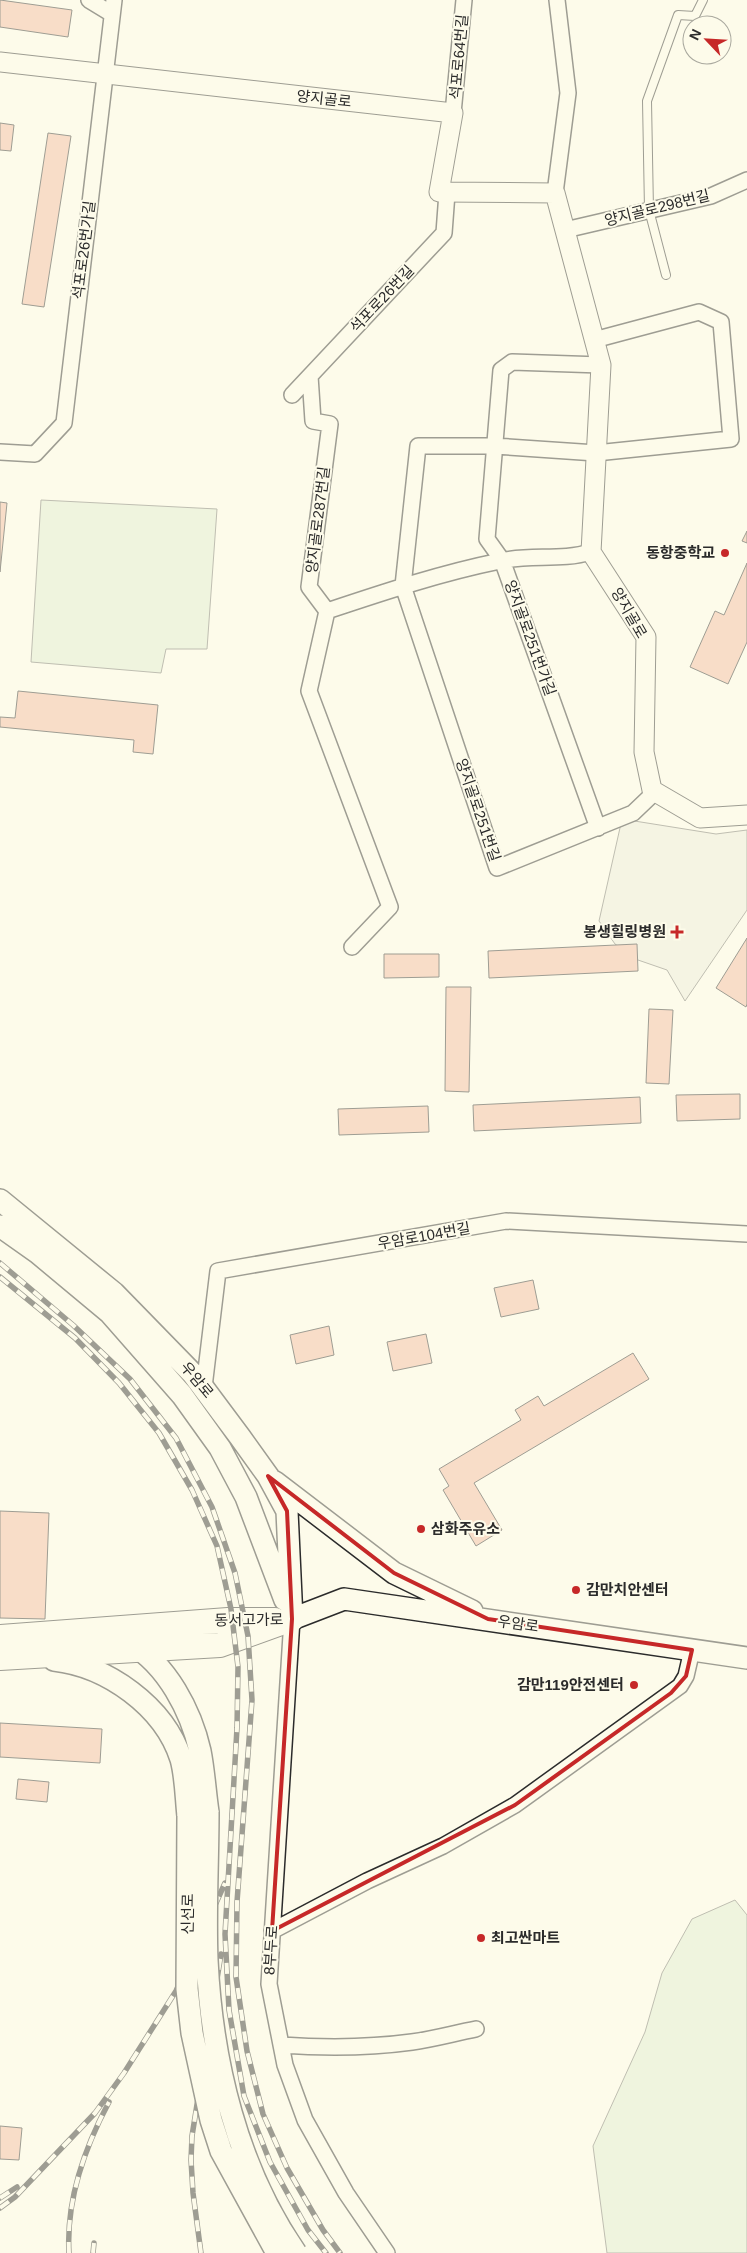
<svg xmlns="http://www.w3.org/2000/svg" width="747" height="2253" viewBox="0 0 747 2253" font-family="Helvetica,'Noto Sans KR',sans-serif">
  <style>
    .green { fill: #deebd1; stroke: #74746e }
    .parking { fill: #eceadb; stroke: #74746e }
    .building { fill: #f2b8a0; stroke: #2b2b2b }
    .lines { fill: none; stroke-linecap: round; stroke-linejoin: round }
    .service-casing { stroke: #2b2b2b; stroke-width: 10 }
    .minor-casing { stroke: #2b2b2b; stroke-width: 18 }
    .tertiary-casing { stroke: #2b2b2b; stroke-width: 21 }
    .secondary-casing { stroke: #2b2b2b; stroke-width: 24 }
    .primary-casing { stroke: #2b2b2b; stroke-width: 26 }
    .service { stroke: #fdfbea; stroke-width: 8 }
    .minor { stroke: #fdfbea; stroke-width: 15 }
    .tertiary { stroke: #fdfbea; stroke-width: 19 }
    .secondary { stroke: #fdfbea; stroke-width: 21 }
    .primary { stroke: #fdfbea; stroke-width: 24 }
    .rail-casing { stroke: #2b2b2b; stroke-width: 5.5 }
    .rail { stroke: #fdfbea; stroke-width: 4; stroke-dasharray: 11; stroke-linecap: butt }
    .secondary-bridge-casing { stroke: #2b2b2b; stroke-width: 24; stroke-linecap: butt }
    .secondary-bridge { stroke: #fdfbea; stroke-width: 21 }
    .marked { fill: none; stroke: #c62828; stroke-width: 4; stroke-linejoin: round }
    .poi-dot { fill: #c62828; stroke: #fdfbea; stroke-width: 2 }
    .labels { text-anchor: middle; stroke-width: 4; stroke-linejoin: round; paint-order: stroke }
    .street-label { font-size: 15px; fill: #2b2b2b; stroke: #fdfbea }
    .poi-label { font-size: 15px; font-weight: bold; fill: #2b2b2b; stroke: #fdfbea; text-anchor: end }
  </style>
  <rect width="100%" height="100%" fill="#fdfbea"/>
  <path class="green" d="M41 500 217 509 207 649H166L161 673 31 662Z
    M735 1900 747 1915V2253H607L593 2146 645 2032 662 1973 692 1919Z"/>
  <path class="parking" d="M622 819 716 834 747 830V910L685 1001 667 970 638 960 615 944 599 921Z"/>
  <path class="building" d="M0 0 72 10 68 37 0 27Z
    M0 123 14 125 11 151 0 150Z
    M48 133 71 136 44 307 22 304Z
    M0 502 7 503 0 572Z
    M747 531V543L742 541Z
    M747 563V642L728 684 690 667 715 611 724 615Z
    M18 691 158 705 153 754 133 752 134 740 0 727V717L15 718Z
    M747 938V1004L746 1007 716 988Z
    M637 944 638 971 489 978 488 951Z
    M384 954H439V977L384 978Z
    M446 987H471L469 1092 445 1091Z
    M649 1009 673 1010 669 1084 646 1083Z
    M740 1094V1119L677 1121 676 1095Z
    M640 1097 641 1123 474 1131 473 1105Z
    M428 1106 429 1132 339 1135 338 1109Z
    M533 1280 539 1309 501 1317 494 1288Z
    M329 1326 334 1355 296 1364 290 1335Z
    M426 1334 432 1363 393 1371 387 1342Z
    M633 1353 649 1379 474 1483 502 1530 476 1546 443 1490 449 1486 439 1469 521 1420 515 1410 538 1396 544 1406Z
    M0 1511 49 1513 45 1619 0 1618Z
    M0 1723 102 1729 100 1763 0 1757Z
    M18 1779 49 1782 47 1802 16 1799Z
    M0 2126 22 2128 19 2160 0 2159Z"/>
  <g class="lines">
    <g class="service-casing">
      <path id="service" d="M666 275 649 210 647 101 678 15 695 16 703 0"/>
    </g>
    <g class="minor-casing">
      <path id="minor" d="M89 0 112 14
        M453 113 464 0
        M555 193 568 93 557 0
        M565 230 711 196 747 180
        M594 340 699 312 721 322 731 439 596 453 495 446H418L403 586 497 868 633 813 655 792
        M310 376 313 421 330 424 309 587 327 611
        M292 395 444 233 447 193
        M0 452 35 454 64 423 114 0
        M327 611 309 691 390 907 352 947
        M327 611C384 592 441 573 500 561 530 554 561 561 591 552
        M598 828 502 560 487 539 501 370 512 362 601 365
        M204 1387 218 1271 506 1221 747 1234
        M292 1619 269 1984 285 2065 305 2120 346 2193 387 2253
        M272 1931 367 1881 443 1846 515 1805 680 1686 686 1676 692 1650
        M281 2045C325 2048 368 2048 412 2042 434 2039 455 2033 476 2029"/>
    </g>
    <g class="tertiary-casing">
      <path id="tertiary" d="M0 62 453 113 439 192 555 193 601 365 591 552 646 637 644 752 652 790 700 818 747 815"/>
    </g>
    <g class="secondary-casing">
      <path id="secondary" d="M0 1200 114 1293 193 1374 240 1437 268 1476 287 1511 292 1619
        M0 1226 38 1253 110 1313 182 1395 220 1448 246 1497 285 1600
        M275 1482 394 1573 472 1611
        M292 1619 344 1599 747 1658
        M131 1644C167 1665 191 1711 200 1751 204 1771 205 1792 208 1812
        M54 1660C107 1666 164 1706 181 1759 186 1777 186 1798 188 1816"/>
    </g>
    <g class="primary-casing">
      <path id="primary" d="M0 1637 228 1620H275
        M0 1658 220 1645 292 1619"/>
    </g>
    <use href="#service" class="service"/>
    <use href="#minor" class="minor"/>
    <use href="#tertiary" class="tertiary"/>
    <use href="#secondary" class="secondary"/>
    <use href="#primary" class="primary"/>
    <g class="rail-casing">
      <path id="rail" d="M0 1263 73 1325 130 1379 176 1438 212 1507 235 1573 248 1636 252 1700 237 1902 236 1977 247 2051 263 2114 287 2168 323 2230 340 2253
        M0 1277 75 1338 119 1383 159 1433 192 1490 217 1546 231 1609 238 1667 237 1728 225 1934 229 2010 244 2096 270 2162 308 2230 326 2253
        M0 2198 17 2187
        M0 2208 15 2197 95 2113 124 2073 176 1991 225 1883
        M69 2253C66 2201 85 2147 109 2102
        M93 2253 94 2243
        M201 2253 193 2193 191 2160 192 2136 221 1954"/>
    </g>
    <use href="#rail" class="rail"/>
    <g class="secondary-bridge-casing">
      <path id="secondary-bridge" d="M208 1812C208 1861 205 1911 207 1960 212 2062 237 2168 296 2253
        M188 1816 187 1989 192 2033 211 2120 221 2151 277 2253"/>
    </g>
    <use href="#secondary-bridge" class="secondary-bridge"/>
  </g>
  <path d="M0 0H747V2253H0ZM268 1476 394 1573 488 1619 692 1650 686 1676 671 1693 515 1805 272 1931 292 1619 287 1511Z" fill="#fdfbea" fill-opacity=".55" fill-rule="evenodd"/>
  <path class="marked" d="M268 1476 394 1573 488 1619 692 1650 686 1676 671 1693 515 1805 272 1931 292 1619 287 1511Z"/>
  <g class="poi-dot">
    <circle cx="725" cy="553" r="5"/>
    <path d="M674.5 924.5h5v5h5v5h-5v5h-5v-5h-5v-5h5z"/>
    <circle cx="421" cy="1529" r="5"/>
    <circle cx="576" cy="1590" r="5"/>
    <circle cx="634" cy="1685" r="5"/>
    <circle cx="481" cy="1938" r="5"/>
  </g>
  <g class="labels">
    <g class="street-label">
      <text transform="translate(459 57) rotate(-85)" y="5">석포로64번길</text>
      <text transform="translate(324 99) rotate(6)" y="5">양지골로</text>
      <text transform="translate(657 208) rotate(-14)" y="5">양지골로298번길</text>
      <text transform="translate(84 250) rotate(-83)" y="5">석포로26번가길</text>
      <text transform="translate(382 299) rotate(-47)" y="5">석포로26번길</text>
      <text transform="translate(318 520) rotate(-83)" y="5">양지골로287번길</text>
      <text transform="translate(629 613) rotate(60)" y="5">양지골로</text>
      <text transform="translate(530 638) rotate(70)" y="5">양지골로251번가길</text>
      <text transform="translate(478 810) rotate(71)" y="5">양지골로251번길</text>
      <text transform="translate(424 1236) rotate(-10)" y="5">우암로104번길</text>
      <text transform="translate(197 1380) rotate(50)" y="5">우암로</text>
      <text transform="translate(249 1620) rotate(-1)" y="5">동서고가로</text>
      <text transform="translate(518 1624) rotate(8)" y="5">우암로</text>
      <text transform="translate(188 1914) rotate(-89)" y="5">신선로</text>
      <text transform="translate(271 1950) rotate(-86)" y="5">8부두로</text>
    </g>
    <g class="poi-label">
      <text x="715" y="558">동항중학교</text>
      <text x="666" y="937">봉생힐링병원</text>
      <text x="431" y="1534" text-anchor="start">삼화주유소</text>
      <text x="586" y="1595" text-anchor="start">감만치안센터</text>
      <text x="624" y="1690">감만119안전센터</text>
      <text x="491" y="1943" text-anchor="start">최고싼마트</text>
    </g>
  </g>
  <g transform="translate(707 40) rotate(295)"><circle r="24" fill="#fdfbea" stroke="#a9a89e"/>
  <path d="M0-4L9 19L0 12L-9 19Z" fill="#c62828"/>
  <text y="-8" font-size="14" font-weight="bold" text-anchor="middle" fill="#2b2b2b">N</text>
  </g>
</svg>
